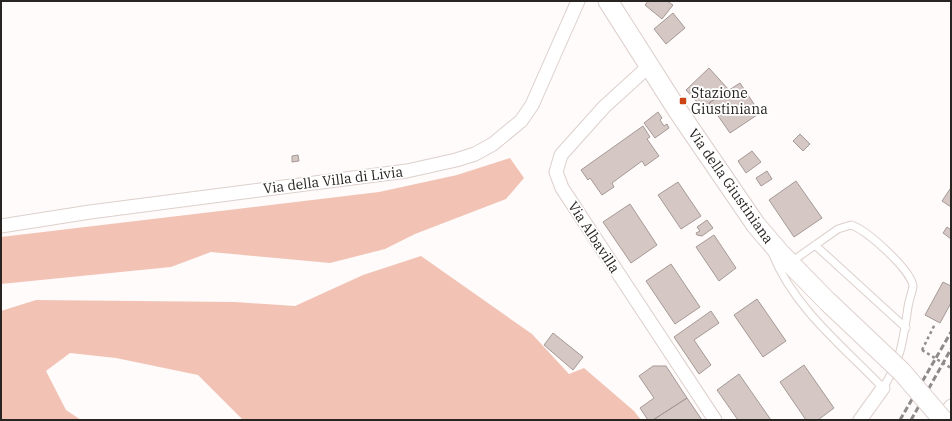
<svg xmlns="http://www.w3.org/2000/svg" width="952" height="421" viewBox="0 0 952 421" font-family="'IBM Plex Serif',serif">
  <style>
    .green { fill: #f2c3b5 }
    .building { fill: #d5c8c4; stroke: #a59995 }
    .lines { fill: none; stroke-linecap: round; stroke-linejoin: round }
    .lane-casing { stroke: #ddd0cc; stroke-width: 9 }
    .street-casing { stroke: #ddd0cc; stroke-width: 15 }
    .secondary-casing { stroke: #ddd0cc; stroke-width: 21 }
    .path { stroke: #928e8d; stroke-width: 2.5; stroke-dasharray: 3 3; stroke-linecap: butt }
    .lane { stroke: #fff; stroke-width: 7 }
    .street { stroke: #fff; stroke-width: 13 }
    .secondary { stroke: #fff; stroke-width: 19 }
    .rail { stroke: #8d8a88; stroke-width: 3; stroke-dasharray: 6 3; stroke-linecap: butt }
    .secondary-bridge-casing { stroke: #ddd0cc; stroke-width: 21; stroke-linecap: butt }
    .path-bridge { stroke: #928e8d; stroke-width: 2.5; stroke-dasharray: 3 3; stroke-linecap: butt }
    .secondary-bridge { stroke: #fff; stroke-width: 19 }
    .poi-dot { fill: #cb4412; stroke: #fff; stroke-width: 1.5 }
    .labels { text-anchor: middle; stroke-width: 3.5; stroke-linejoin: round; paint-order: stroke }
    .poi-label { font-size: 14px; fill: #282422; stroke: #fff; text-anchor: start }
    .street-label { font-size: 14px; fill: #282422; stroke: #fff }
  </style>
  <rect width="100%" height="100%" fill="#fefbfa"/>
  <path class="green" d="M510 158 524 178 506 199 415 234 385 249 330 263 211 252 171 267 1 284V237L379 192 457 175Z
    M421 256 532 334 569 374 584 368 634 411 641 420H243L198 375 116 358 70 353 46 371 66 410 81 420H1V311L36 300 235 302 295 306 363 275Z"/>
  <path class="building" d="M648 1H667L673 5 662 19 645 5Z
    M673 13 685 28 666 44 654 29Z
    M709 68 729 90 709 103 713 108 708 114 686 90Z
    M740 83 760 113 730 133 709 103Z
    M658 112 662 118 660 120 664 126 667 124 669 128 655 138 644 123Z
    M643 126 650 137 647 139 659 156 645 166 642 161 612 183 614 187 602 195 590 178 588 180 581 170Z
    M800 134 810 144 803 151 793 141Z
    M752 151 761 162 746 173 738 161Z
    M298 155 299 161 292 162V156Z
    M767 171 772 179 761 186 756 178Z
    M796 181 822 218 794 237 769 200Z
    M678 182 701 216 681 229 658 195Z
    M950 189 951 190V207L942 201Z
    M630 204 657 245 631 263 603 222Z
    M707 220 713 228 702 236 697 235 696 233 700 231 697 227Z
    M947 227 951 230V239L943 233Z
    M714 235 736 268 719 281 696 247Z
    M671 264 700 307 675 324 646 281Z
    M943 282 951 286V303L940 323 925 315Z
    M757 299 786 341 763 357 734 315Z
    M711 311 719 323 694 340 711 365 699 374 674 337Z
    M553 333 583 357 573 370 544 345Z
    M804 365 834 408 818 420H806L780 382Z
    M653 366H666L687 398 653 420H648L640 408 654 398 639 376Z
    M739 374 771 420H738L717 390Z
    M687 398 702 420H653Z"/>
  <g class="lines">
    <g class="lane-casing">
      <path id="lane" d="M815 245 906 328
        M773 255C795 309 844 347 883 388 902 358 903 340 908 307 909 300 912 293 913 286 911 270 866 229 851 225L838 229 791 262"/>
    </g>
    <g class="street-casing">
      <path id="street" d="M649 66 604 107 561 155 556 172 562 188 715 420
        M1 226 90 212 407 171 456 160 475 154 493 144 521 121 532 105 578 1
        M860 420 883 388
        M942 420 951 406"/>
    </g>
    <g class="secondary-casing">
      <path id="secondary" d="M608 1 678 111 756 225 780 253 827 301"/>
    </g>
    <path class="path" d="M922 350 935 324"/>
    <use href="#lane" class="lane"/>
    <use href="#street" class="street"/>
    <use href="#secondary" class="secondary"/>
    <path class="rail" d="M900 420 951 332
      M911 420 951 349"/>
    <g class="secondary-bridge-casing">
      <path id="secondary-bridge" d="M827 301 902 372 943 420"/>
    </g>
    <path class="path-bridge" d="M922 350 951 368"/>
    <use href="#secondary-bridge" class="secondary-bridge"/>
  </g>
  <rect class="poi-dot" x="679" y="97" width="8" height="8" rx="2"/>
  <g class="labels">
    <g class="poi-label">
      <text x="691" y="98">Stazione<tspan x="691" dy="16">Giustiniana</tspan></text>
    </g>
    <g class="street-label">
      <text transform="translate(333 180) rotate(-7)" y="5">Via della Villa di Livia</text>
      <text transform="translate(731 186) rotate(55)" y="5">Via della Giustiniana</text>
      <text transform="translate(594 237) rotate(57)" y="5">Via Albavilla</text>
    </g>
  </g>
  <rect width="952" height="421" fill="none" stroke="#282422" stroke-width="4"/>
</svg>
